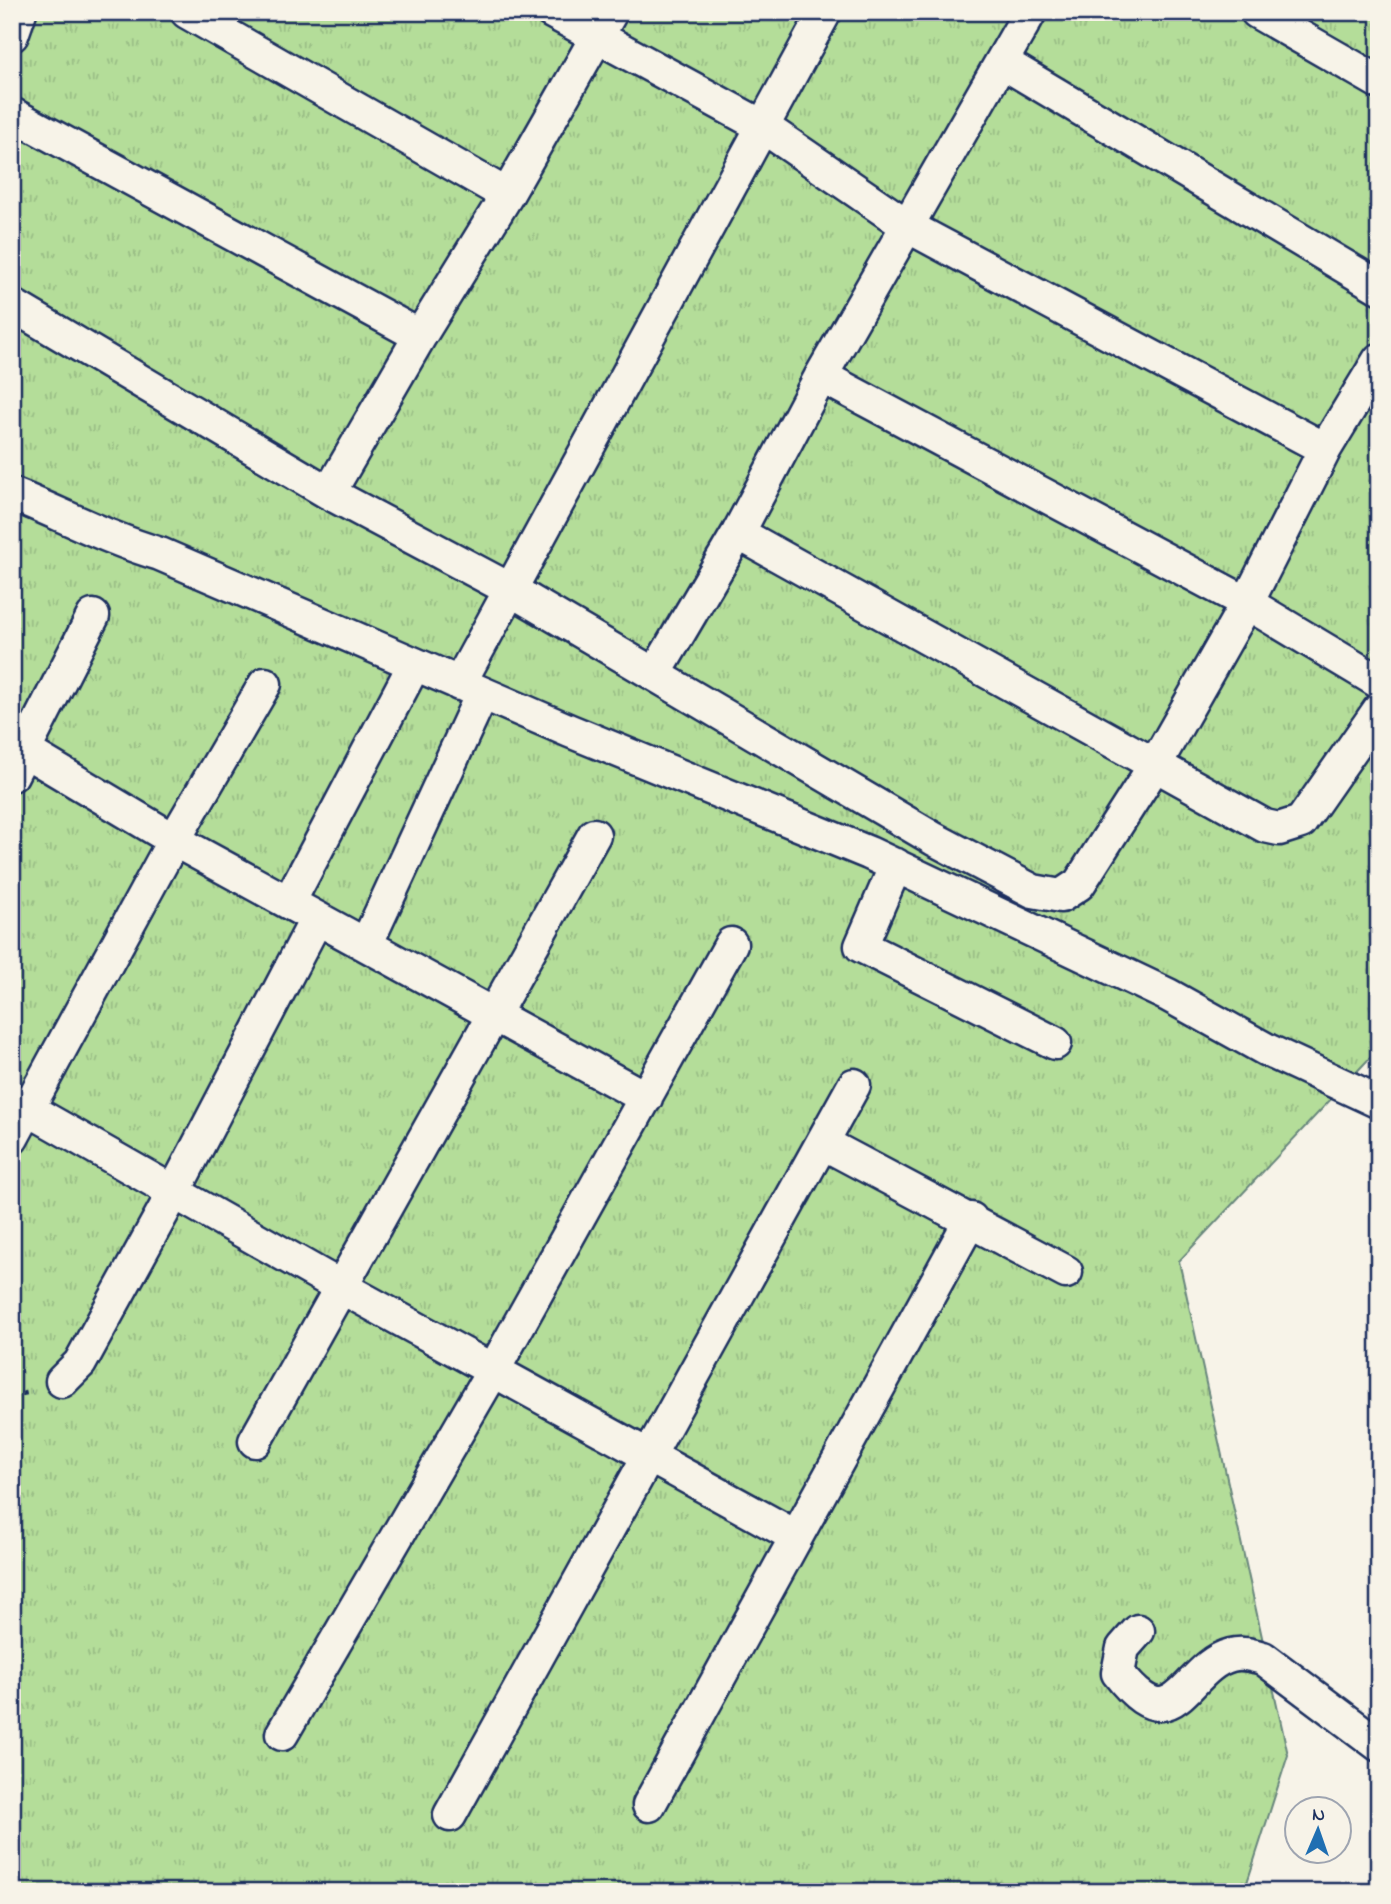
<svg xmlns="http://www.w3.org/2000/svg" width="1391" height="1904" viewBox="0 0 1391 1904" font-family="'Indie Flower',sans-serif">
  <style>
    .grass { fill: url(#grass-tufts); stroke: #68867c; stroke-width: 2 }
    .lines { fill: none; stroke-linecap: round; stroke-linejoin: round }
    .minor-casing { stroke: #1b2f5e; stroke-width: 37 }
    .path { stroke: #1b2f5e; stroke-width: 4.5; stroke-dasharray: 5 5; stroke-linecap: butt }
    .minor { stroke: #f7f3e8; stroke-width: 32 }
  </style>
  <defs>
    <pattern id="grass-tufts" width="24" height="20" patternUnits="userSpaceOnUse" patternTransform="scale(1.75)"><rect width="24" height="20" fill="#b4dd99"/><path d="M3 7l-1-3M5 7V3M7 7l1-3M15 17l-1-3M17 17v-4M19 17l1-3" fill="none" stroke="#9abe86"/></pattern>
  </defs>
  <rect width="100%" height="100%" fill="#f7f3e8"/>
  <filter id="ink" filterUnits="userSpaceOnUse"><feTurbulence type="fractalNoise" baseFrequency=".0143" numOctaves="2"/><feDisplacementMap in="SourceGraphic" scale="14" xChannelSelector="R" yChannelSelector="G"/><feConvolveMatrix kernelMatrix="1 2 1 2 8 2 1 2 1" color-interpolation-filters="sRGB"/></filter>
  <g filter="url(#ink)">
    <path class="grass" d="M12 12H1379V1048L1179 1261 1288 1755 1244 1892H12Z"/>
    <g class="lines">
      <g class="minor-casing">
        <path id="minor" d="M187 12 507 195
          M552 12 762 126 909 227 1325 449
          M1257 12 1379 82
          M12 35 20 12
          M1002 62 1379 287
          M12 114 420 336
          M12 305 329 493 511 590 934 839 1033 891 1061 896 1079 884 1155 765 1247 603 1325 449 1379 360
          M821 376 1247 603 1379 682
          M329 493 420 336 507 195 611 12
          M12 494C62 514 108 539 160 554L570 731 869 853 1168 995 1267 1050 1379 1102
          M738 533 1265 826 1279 829 1301 822 1379 710
          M655 674 738 533 821 376 1030 12
          M459 684 825 12
          M25 751 174 840 646 1098
          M12 775 93 616
          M896 865 861 946 1055 1043
          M289 902 414 665
          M366 945 482 694
          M12 1100 341 1287 795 1536
          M12 1138 174 840 265 684
          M823 1143 1066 1272
          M62 1381 80 1363 174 1192 317 918
          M255 1441 594 835
          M1138 1631 1123 1648 1118 1673C1175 1747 1184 1667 1231 1655 1242 1652 1252 1655 1263 1658L1379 1745
          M282 1734 493 1371 731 944
          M649 1805 971 1219
          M450 1815 854 1085"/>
      </g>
      <path class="path" d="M12 1396 32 1392"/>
      <use href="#minor" class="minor"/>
    </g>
  </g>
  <rect width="1391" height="1904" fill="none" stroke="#f7f3e8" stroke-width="42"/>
  <rect x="21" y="21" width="1349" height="1862" fill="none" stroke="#1b2f5e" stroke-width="2.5" filter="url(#ink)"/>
  <g transform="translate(1318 1830) rotate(2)"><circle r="33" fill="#f7f3e8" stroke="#9fa5b1" stroke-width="2"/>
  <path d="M0-5L12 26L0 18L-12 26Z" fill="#1f6fb2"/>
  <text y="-10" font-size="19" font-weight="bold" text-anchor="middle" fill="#1b2f5e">N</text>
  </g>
</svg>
